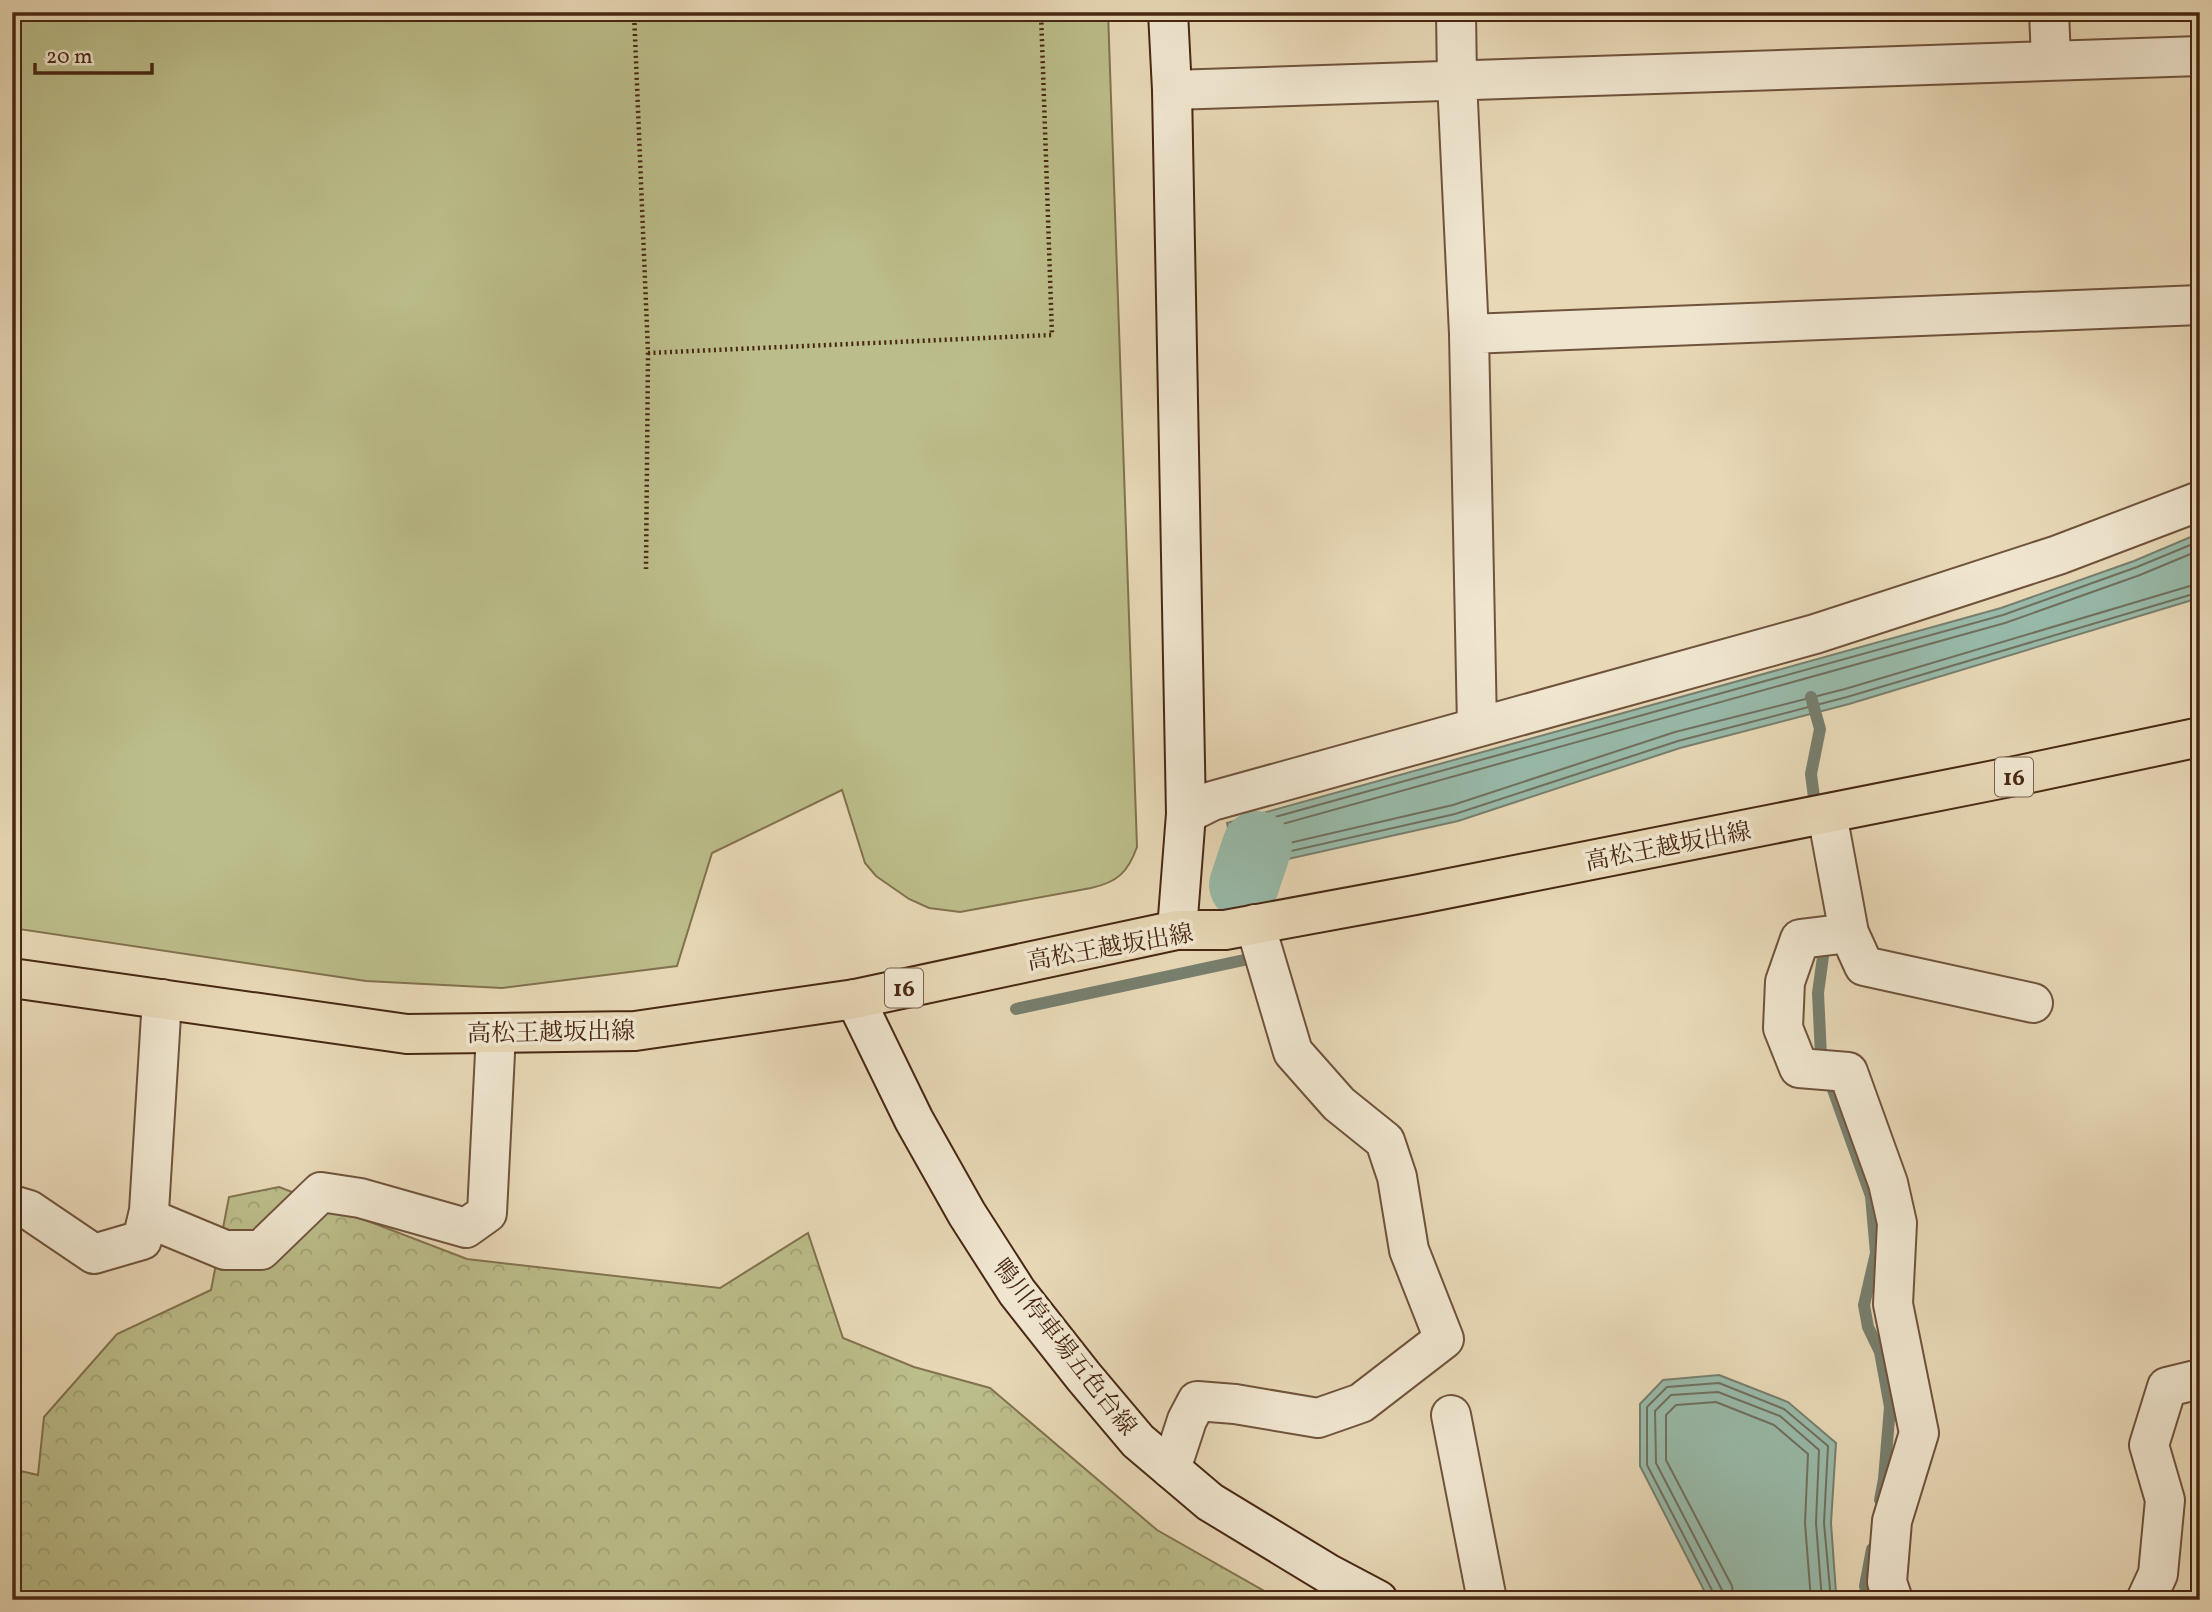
<svg xmlns="http://www.w3.org/2000/svg" width="2212" height="1612" viewBox="0 0 2212 1612" font-family="Vollkorn,'Noto Serif JP',serif">
  <style>
    .grass { fill: #bbbd8a; stroke: #82724e; stroke-width: 2 }
    .forest { fill: url(#forest-crowns); stroke: #82724e; stroke-width: 2 }
    .water { fill: #98baaa; stroke: #787f6e; stroke-width: 2 }
    .lines { fill: none; stroke-linecap: round; stroke-linejoin: round }
    .shore { stroke: #70705e; stroke-width: 2 }
    .stream { stroke: #787f6e; stroke-width: 12 }
    .river { stroke: #98baaa; stroke-width: 70 }
    .street-casing { stroke: #70533c; stroke-width: 42 }
    .secondary-casing { stroke: #482713; stroke-width: 42 }
    .primary-casing { stroke: #482713; stroke-width: 42 }
    .path { stroke: #482713; stroke-width: 4.5; stroke-dasharray: 2 3.5; stroke-linecap: butt }
    .street { stroke: #f0e6d0; stroke-width: 38 }
    .secondary { stroke: #f0e6d0; stroke-width: 38 }
    .primary { stroke: #e8d8b6; stroke-width: 38 }
    .labels { text-anchor: middle; stroke-width: 7; stroke-linejoin: round; paint-order: stroke }
    .shield { fill: #f0e6d0; stroke: #7a604c; stroke-width: 2 }
    .shield-label { font-size: 23px; font-weight: bold; fill: #482713 }
    .street-label { font-size: 24px; fill: #482713; stroke: #f0e6d0 }
  </style>
  <defs>
    <pattern id="forest-crowns" width="20" height="18" patternUnits="userSpaceOnUse" patternTransform="scale(1.75)"><rect width="20" height="18" fill="#bbbd8a"/><path d="M2 6a3 3 0 1 1 6 0M12 15a3 3 0 1 1 6 0" fill="none" stroke="#a2a276"/></pattern>
  </defs>
  <rect width="100%" height="100%" fill="#e8d8b6"/>
  <filter id="stains"><feTurbulence type="fractalNoise" baseFrequency=".00286" numOctaves="4"/><feColorMatrix values="0 0 0 0 .2 0 0 0 0 .09 0 0 0 0 .02 0 0 0 .5 -.17"/></filter>
  <radialGradient id="worn" r=".72"><stop offset=".6" stop-color="#630" stop-opacity="0"/><stop offset="1" stop-color="#630" stop-opacity=".3"/></radialGradient>
  <path class="grass" d="M12 12H1108L1137 847C1128 872 1118 882 1091 888L960 912 929 908 909 899 876 876 865 863 842 790 712 853 677 966 502 988 366 981 12 928Z"/>
  <path class="forest" d="M279 1187 467 1259 720 1288 808 1233 843 1338 914 1367 990 1388 1157 1530 1280 1600H12V1469L38 1475 44 1417 117 1334 211 1290 229 1197Z"/>
  <path class="water" d="M2200 533 2199 598 1849 704 1680 748 1458 821 1261 865 1238 867 1227 823 2001 608 2134 561Z
    M1719 1375 1788 1402 1836 1443 1831 1523 1836 1593 1839 1600H1709L1640 1466V1404L1663 1380Z"/>
  <g class="lines">
    <path class="shore" d="M2200 541 2137 567 2003 615 1239 827 1236 831 1243 857 1246 859 1260 858 1455 814 1678 741 1847 697 2200 592
      M2200 550 2140 575 2005 623 1250 833 1247 837 1252 850H1259L1453 805 1675 732 1845 689 2200 583
      M1715 1600 1714 1594 1647 1465V1407L1667 1387 1719 1383 1784 1409 1828 1446 1824 1523 1831 1600
      M1724 1600 1722 1590 1656 1463 1655 1411 1671 1395 1718 1392 1780 1416 1819 1450 1816 1523 1822 1600
      M1734 1600 1732 1586 1666 1460V1415L1676 1405 1716 1402 1774 1425 1808 1454 1805 1523 1811 1600"/>
    <path class="stream" d="M1811 697 1820 729 1811 774 1816 813
      M1825 942 1818 993 1821 1056 1871 1196 1876 1253 1864 1305 1868 1327 1880 1352 1890 1407 1884 1479 1880 1500
      M1016 1009 1258 957
      M1869 1600 1865 1586 1872 1549"/>
    <path class="river" d="M1244 885 1257 846"/>
    <g class="street-casing">
      <path id="street" d="M1456 12 1457 81 1469 334 1477 726
        M2049 12 2051 59
        M1172 90 2200 56
        M1469 334 2200 305
        M1186 814 1212 801 1815 634 2058 555 2200 501
        M1827 814 1849 933 1864 966 2033 1003
        M1849 933 1800 939 1785 982 1783 1028 1799 1068 1848 1072 1888 1183 1897 1223 1893 1304 1919 1433 1892 1521 1887 1582 1893 1600
        M12 1205 29 1210 94 1254 142 1240 149 1211 162 999
        M148 1218 225 1250H261L321 1192 360 1198 466 1228 487 1213 496 1033
        M1451 1415 1487 1600
        M1171 1469 1187 1420 1197 1401 1235 1404 1318 1418 1361 1403 1444 1339 1409 1250 1397 1177 1385 1141 1339 1104 1293 1052 1255 924
        M2146 1600 2158 1574 2165 1500 2149 1445 2167 1387 2200 1379"/>
    </g>
    <g class="secondary-casing">
      <path id="secondary" d="M1168 12 1172 90 1186 814 1177 930
        M855 999 914 1120 967 1214 1017 1292 1084 1377 1138 1441 1210 1502 1327 1573 1378 1600"/>
    </g>
    <g class="primary-casing">
      <path id="primary" d="M12 978 407 1034 635 1031 855 999 1177 930H1225L1415 895 2020 775 2200 737"/>
    </g>
    <path class="path" d="M634 12 648 353 646 569
      M648 353 1052 335 1041 12"/>
    <use href="#street" class="street"/>
    <use href="#secondary" class="secondary"/>
    <use href="#primary" class="primary"/>
  </g>
  <g class="labels">
    <g class="shield">
      <rect x="1995" y="757.5" width="38" height="39" rx="5"/>
      <rect x="885" y="968.5" width="38" height="39" rx="5"/>
    </g>
    <g class="shield-label">
      <text x="2014" y="785">16</text>
      <text x="904" y="996">16</text>
    </g>
    <g class="street-label">
      <text transform="translate(1668 846) rotate(-11)" y="8">高松王越坂出線</text>
      <text transform="translate(1110 947) rotate(-10)" y="8">高松王越坂出線</text>
      <text transform="translate(551 1032) rotate(-1)" y="8">高松王越坂出線</text>
      <text transform="translate(1065 1347) rotate(52)" y="8">鴨川停車場五色台線</text>
    </g>
  </g>
  <rect width="2212" height="1612" fill="none" stroke="#e8d8b6" stroke-width="42"/>
  <rect x="14" y="14" width="2184" height="1584" fill="none" stroke="#482713" stroke-width="3.5"/>
  <rect x="21" y="21" width="2170" height="1570" fill="none" stroke="#482713" stroke-width="2"/>
  <path d="M35 63v10h117v-10" fill="none" stroke="#482713" stroke-width="3.5"/>
  <text x="46" y="63" font-size="21" fill="#482713" stroke="#f0e6d0" stroke-width="5" paint-order="stroke">20 m</text>
  <rect width="100%" height="100%" filter="url(#stains)"/>
  <rect width="100%" height="100%" fill="url(#worn)"/>
</svg>
